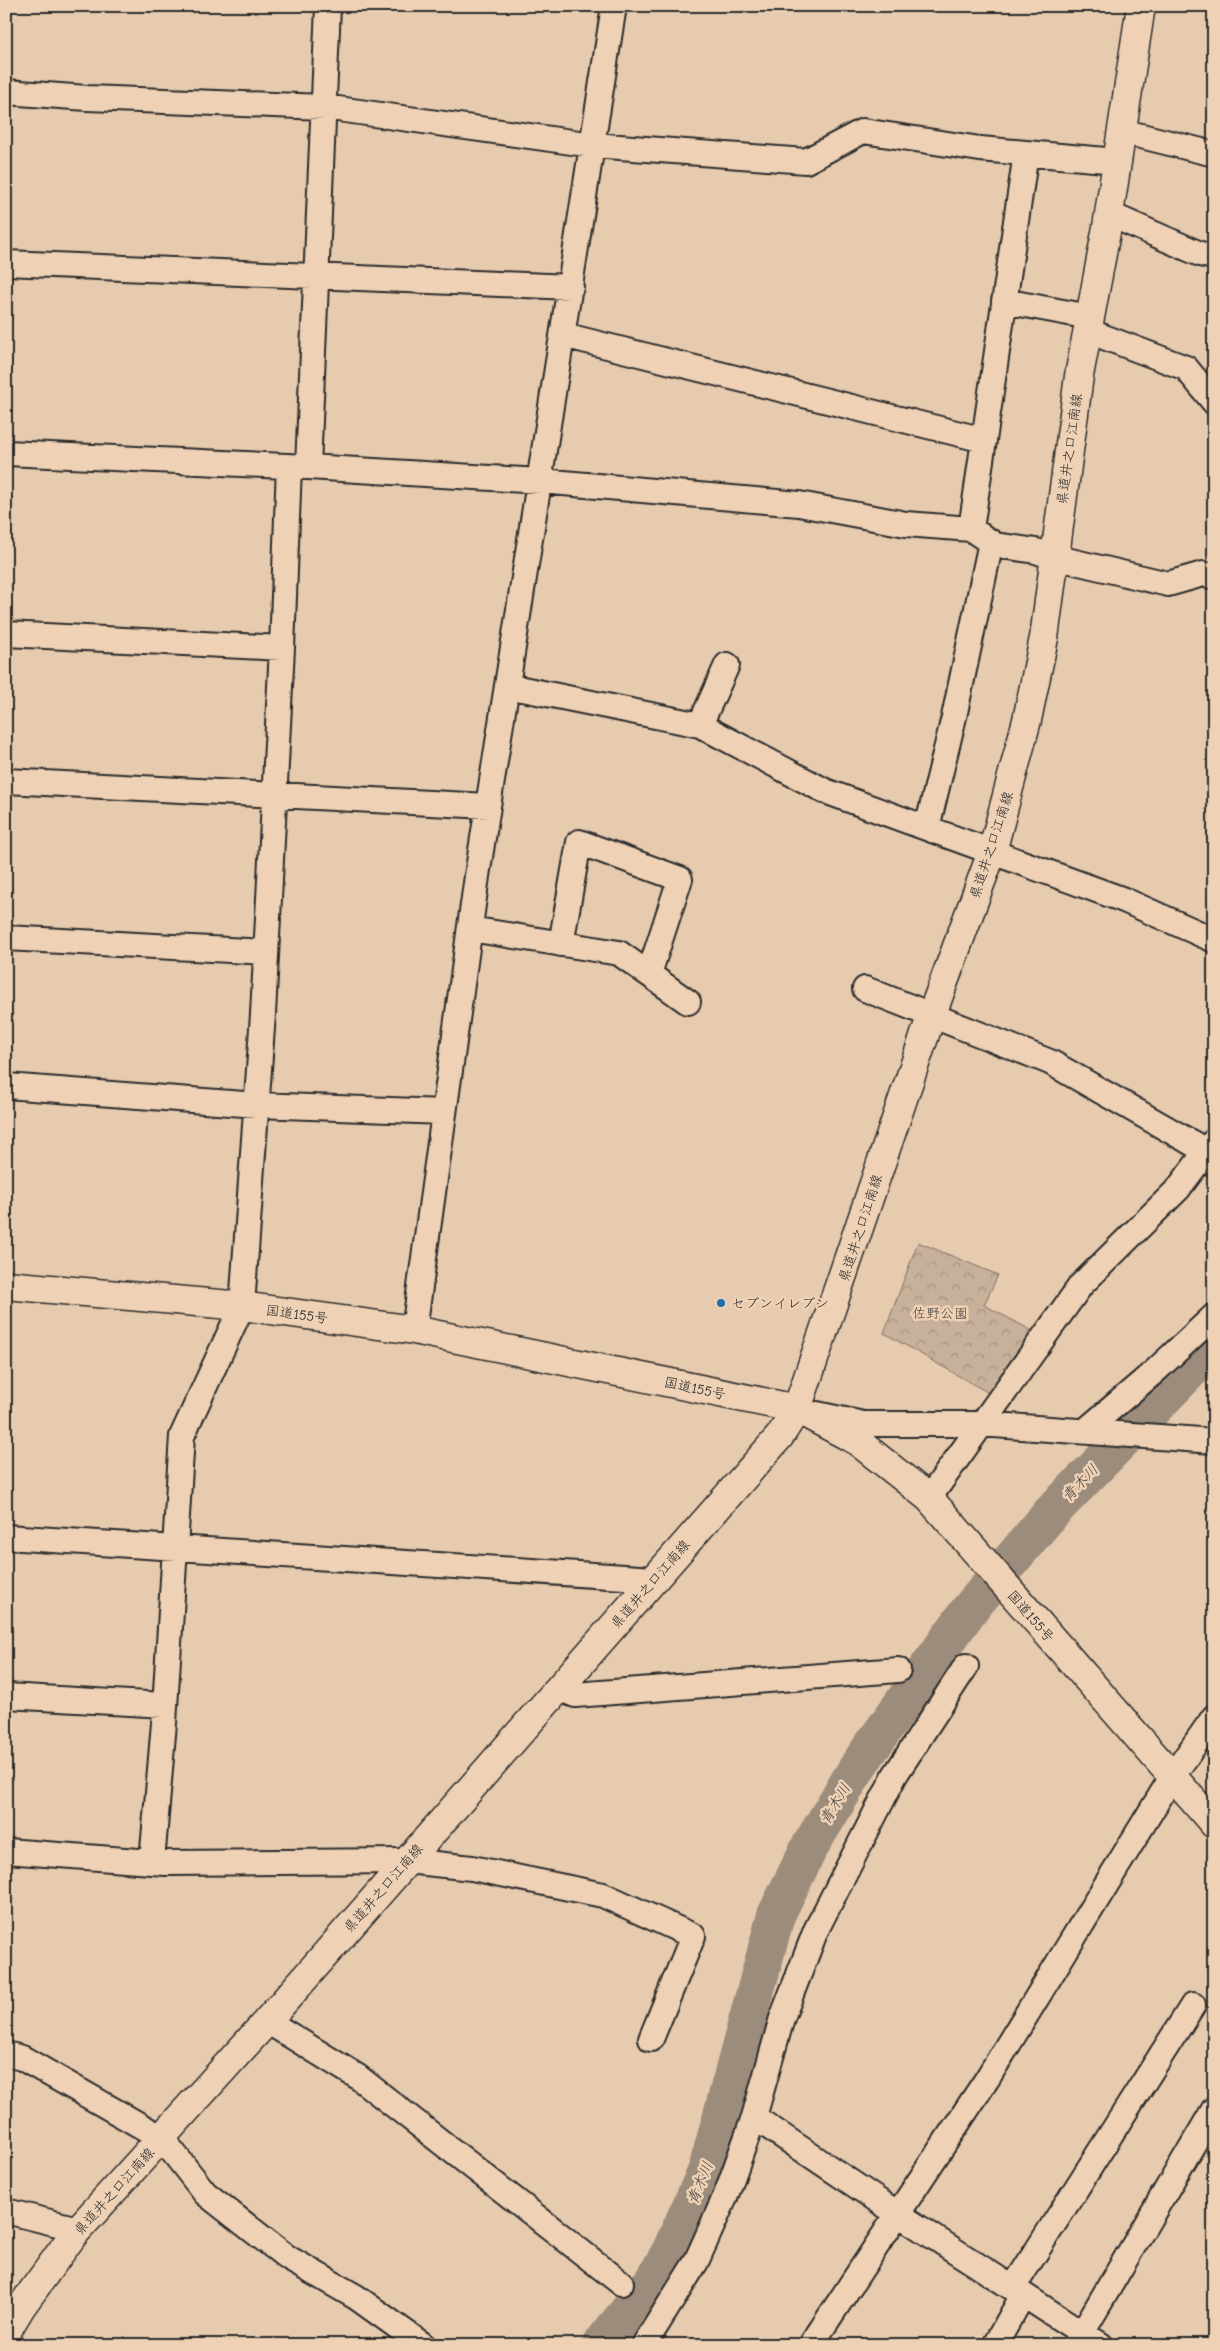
<svg xmlns="http://www.w3.org/2000/svg" width="1220" height="2351" viewBox="0 0 1220 2351" font-family="'Comic Neue','Klee One',sans-serif">
  <style>
    .park { fill: url(#park-crowns); stroke: #7a6e62 }
    .lines { fill: none; stroke-linecap: round; stroke-linejoin: round }
    .river { stroke: #9c8c7b; stroke-width: 38 }
    .minor-casing { stroke: #2b2b2b; stroke-width: 28 }
    .major-casing { stroke: #2b2b2b; stroke-width: 31 }
    .highway-casing { stroke: #2b2b2b; stroke-width: 31 }
    .minor { stroke: #efd2b5; stroke-width: 24 }
    .major { stroke: #efd2b5; stroke-width: 28 }
    .highway { stroke: #efd2b5; stroke-width: 28 }
    .poi-dot { fill: #1f6fb2; stroke: #efd2b5; stroke-width: 2 }
    .labels { text-anchor: middle; stroke-width: 5; stroke-linejoin: round; paint-order: stroke }
    .street-label { font-size: 14px; fill: #2b2b2b; stroke: #efd2b5 }
    .poi-label { font-size: 14px; fill: #2b2b2b; stroke: #efd2b5; text-anchor: start }
    .park-label { font-size: 14px; fill: #433f3c; stroke: #efd2b5 }
    .water-label { font-size: 15px; font-style: italic; fill: #47433f; stroke: #efd2b5 }
  </style>
  <defs>
    <pattern id="park-crowns" width="20" height="18" patternUnits="userSpaceOnUse" patternTransform="scale(1.25)"><rect width="20" height="18" fill="#c8b19a"/><path d="M2 6a3 3 0 1 1 6 0M12 15a3 3 0 1 1 6 0" fill="none" stroke="#a3907e"/></pattern>
  </defs>
  <rect width="100%" height="100%" fill="#e7cbaf"/>
  <filter id="ink" filterUnits="userSpaceOnUse"><feTurbulence type="fractalNoise" baseFrequency=".02" numOctaves="2"/><feDisplacementMap in="SourceGraphic" scale="10" xChannelSelector="R" yChannelSelector="G"/><feConvolveMatrix kernelMatrix="1 2 1 2 8 2 1 2 1" color-interpolation-filters="sRGB"/></filter>
  <g filter="url(#ink)">
    <path class="park" d="M918 1242 998 1275 984 1305 1040 1335 992 1395 884 1333Z"/>
    <g class="lines">
      <path class="river" d="M601 2345 655 2278 670 2252 707 2170 776 1915 809 1848 860 1763 969 1610 1051 1513 1214 1346"/>
      <g class="minor-casing">
        <path id="minor" d="M6 92 87 98 324 107 593 145 806 161 863 131 980 149 1117 161
          M1121 131 1214 154
          M1109 214 1200 254 1214 257
          M6 263 571 287
          M1004 301 1090 317
          M1088 331 1186 368 1214 402
          M563 335 984 440
          M6 453 308 467 541 481 799 504 906 524 971 529 995 545 1036 551 1054 557 1168 584 1203 574 1214 577
          M308 467 328 6
          M971 529 1026 153
          M6 634 282 648
          M508 686 700 725 825 791 1124 900 1214 940
          M700 725 727 665
          M6 781 488 806
          M927 828 954 717 991 542
          M470 929 619 953 688 1002
          M6 938 266 952
          M561 944 579 842 680 879 649 974
          M865 989 1050 1062 1206 1151 1213 1164
          M6 1086 257 1105 444 1112
          M414 1330 477 876 614 6
          M817 1414 863 1424H981L1214 1441
          M1085 1431 1154 1372 1214 1316
          M929 1498 1081 1285 1178 1189 1214 1141
          M6 1537 655 1579
          M558 1688 575 1695 898 1670
          M6 1696 165 1705
          M6 1851 165 1863 407 1861 472 1868 603 1895 693 1936 651 2039
          M152 1862 164 1723 182 1436 242 1306 263 1014 282 648 289 466
          M267 2021 358 2077 621 2283
          M6 2054 22 2058 162 2138 205 2193 288 2258 356 2297 423 2345
          M754 2117 898 2214 1101 2345
          M6 2211 70 2227 74 2234
          M1013 2288 1193 2005
          M644 2345 696 2262 726 2195 754 2117 782 2018 816 1930 895 1775 966 1666
          M811 2345 987 2079 1172 1777 1214 1717
          M995 2345 1023 2295
          M1075 2345 1214 2109"/>
      </g>
      <g class="major-casing">
        <path id="major" d="M6 2332 21 2307 74 2234 267 2021 780 1436 797 1409 932 1014 992 852 1027 720 1044 638 1079 376 1107 227 1141 6"/>
      </g>
      <g class="highway-casing">
        <path id="highway" d="M6 1285 242 1306 414 1330 797 1409 857 1441 929 1498 1214 1824"/>
      </g>
      <use href="#minor" class="minor"/>
      <use href="#major" class="major"/>
      <use href="#highway" class="highway"/>
    </g>
  </g>
  <circle class="poi-dot" cx="721" cy="1303" r="5"/>
  <g class="labels">
    <g class="street-label">
      <text transform="translate(1069 449) rotate(-82)" y="5">県道井之口江南線</text>
      <text transform="translate(991 845) rotate(-72)" y="5">県道井之口江南線</text>
      <text transform="translate(860 1228) rotate(-72)" y="5">県道井之口江南線</text>
      <text transform="translate(297 1314) rotate(8)" y="5">国道155号</text>
      <text transform="translate(695 1388) rotate(12)" y="5">国道155号</text>
      <text transform="translate(650 1584) rotate(-49)" y="5">県道井之口江南線</text>
      <text transform="translate(1031 1616) rotate(49)" y="5">国道155号</text>
      <text transform="translate(383 1888) rotate(-49)" y="5">県道井之口江南線</text>
      <text transform="translate(114 2191) rotate(-48)" y="5">県道井之口江南線</text>
    </g>
    <g class="poi-label">
      <text x="731" y="1308">セブンイレブン</text>
    </g>
    <g class="park-label">
      <text x="940" y="1318">佐野公園</text>
    </g>
    <g class="water-label">
      <text transform="translate(1080 1483) rotate(-46)" y="5">青木川</text>
      <text transform="translate(835 1804) rotate(-59)" y="5">青木川</text>
      <text transform="translate(700 2183) rotate(-68)" y="5">青木川</text>
    </g>
  </g>
  <rect width="1220" height="2351" fill="none" stroke="#efd2b5" stroke-width="25"/>
  <rect x="12" y="12" width="1195" height="2326" fill="none" stroke="#2b2b2b" stroke-width="2" filter="url(#ink)"/>
</svg>
